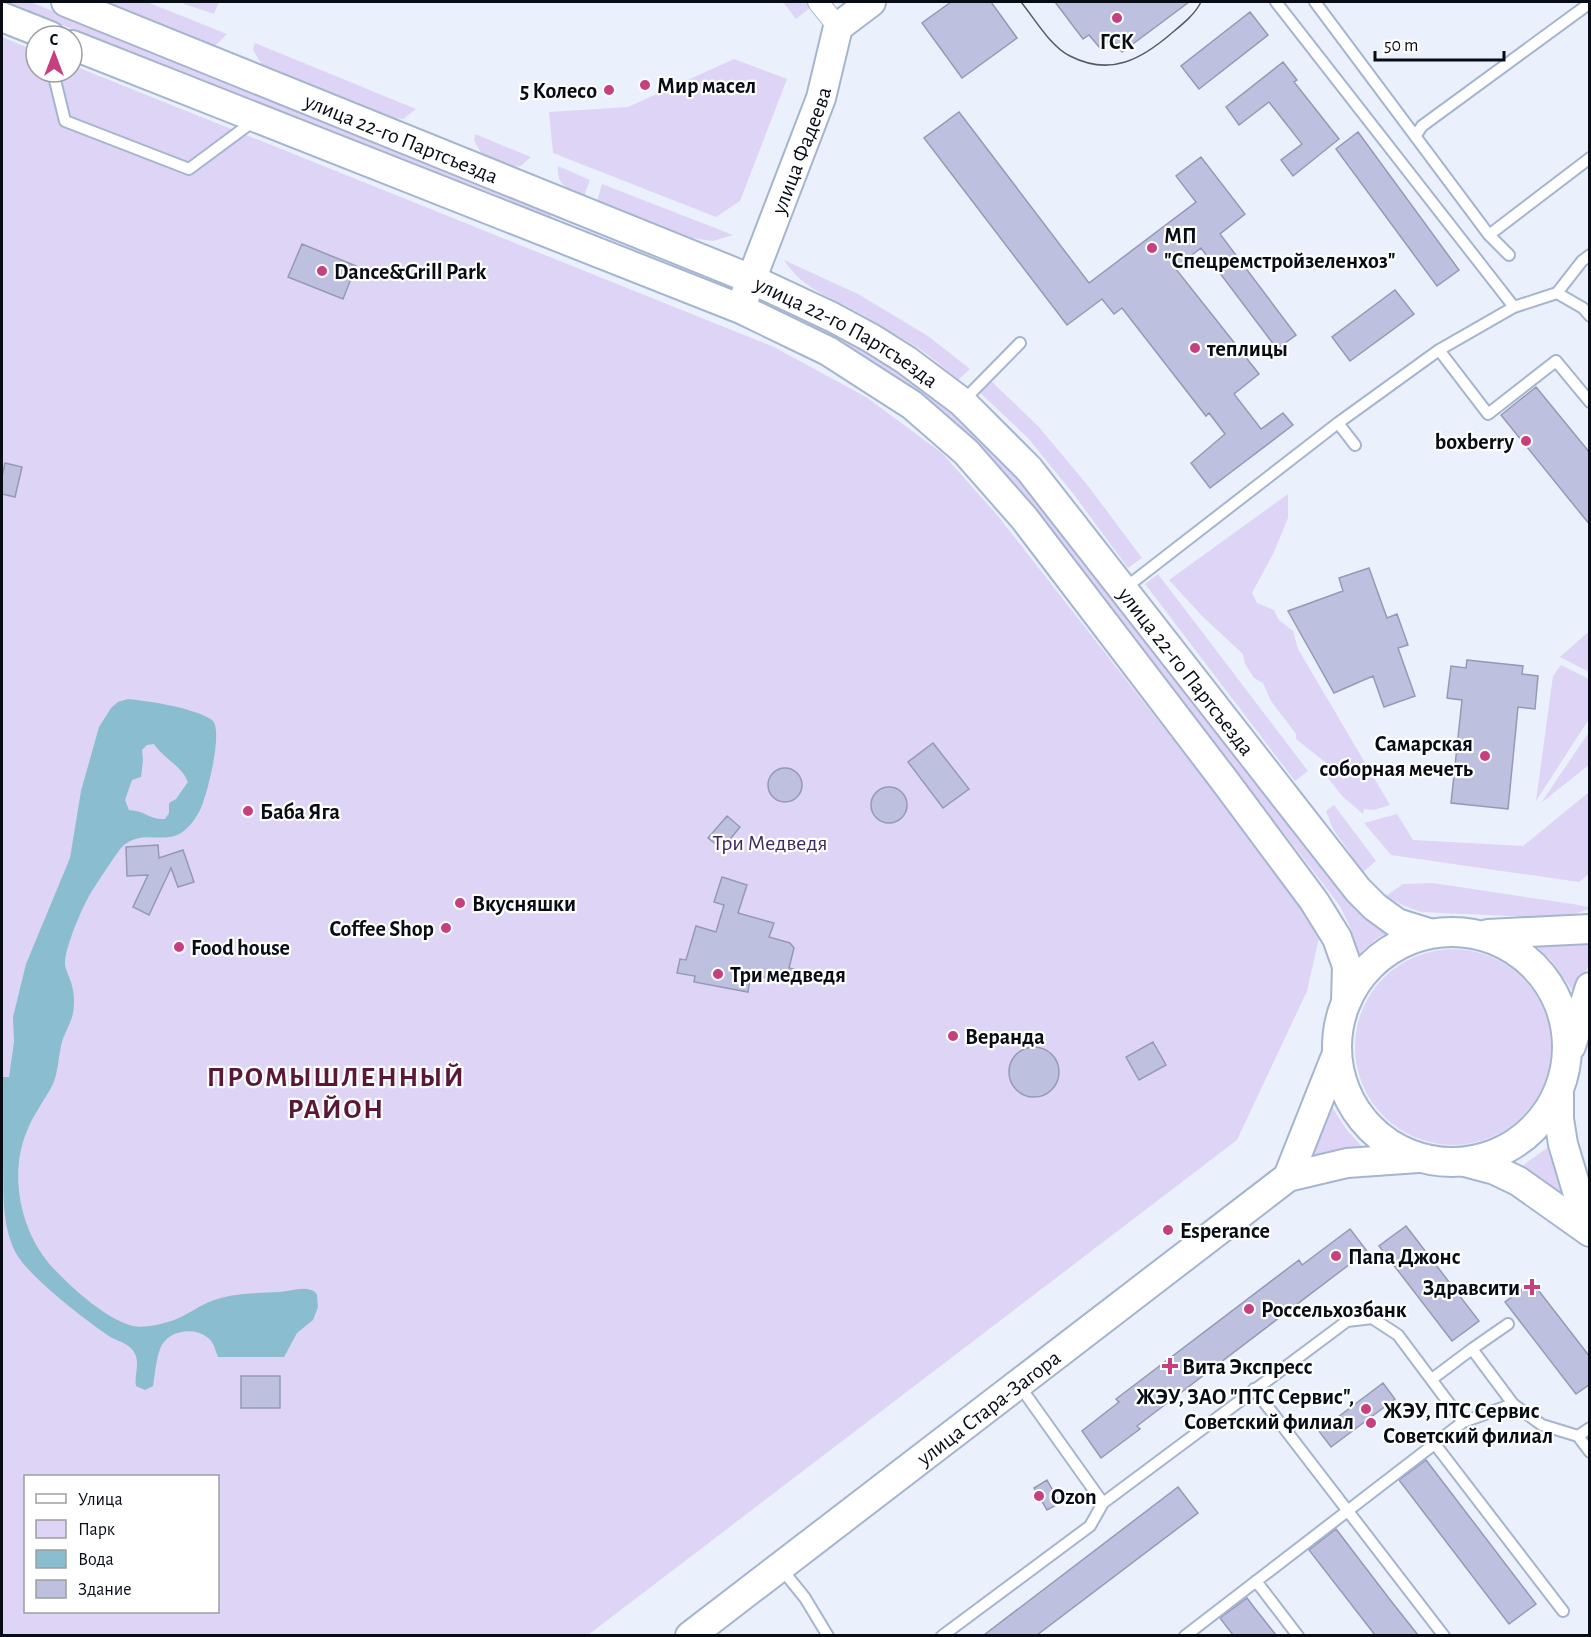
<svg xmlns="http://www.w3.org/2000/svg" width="1591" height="1637" viewBox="0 0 1591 1637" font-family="'Alegreya Sans',sans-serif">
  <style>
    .green { fill: #ded4f6; fill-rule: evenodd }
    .water { fill: #8bbdd1; fill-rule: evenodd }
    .building { fill: #bdc1df; stroke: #9599b6; stroke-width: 1.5 }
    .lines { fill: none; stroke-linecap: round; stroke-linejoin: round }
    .lane-casing { stroke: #a5b5d0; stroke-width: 14 }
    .street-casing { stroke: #a5b5d0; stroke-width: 22 }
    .secondary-casing { stroke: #a5b5d0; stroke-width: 32 }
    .lane { stroke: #fff; stroke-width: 10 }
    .street { stroke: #fff; stroke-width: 20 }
    .secondary { stroke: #fff; stroke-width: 28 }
    .tram { stroke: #555b64; stroke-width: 1.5 }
    .poi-dot { fill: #c63f7f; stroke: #fff; stroke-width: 2 }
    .labels { text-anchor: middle; stroke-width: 4.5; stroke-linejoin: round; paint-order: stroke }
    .poi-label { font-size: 22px; font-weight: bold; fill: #070c15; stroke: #fff; text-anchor: start }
    .street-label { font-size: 22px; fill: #070c15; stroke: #fff }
    .park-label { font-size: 22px; fill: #3d295d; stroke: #fff }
    .district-label { font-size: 28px; font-weight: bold; letter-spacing: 1.5px; fill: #581836; stroke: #fff }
  </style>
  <rect width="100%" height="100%" fill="#eaf1fc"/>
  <path class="green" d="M6 2H30L550 211 552 219 547 223Z
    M103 2H147L227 34 217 44 211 46Z
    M184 2H219L214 14 184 4Z
    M783 2H817L796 19Z
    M2 37 36 51V72H72V65L774 347 866 397 942 453 998 516 1286 884 1319 938 1307 991 1237 1140 588 1635H2ZM26 1476H218V1612H26Z
    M255 43 416 109 403 119 394 118 262 65 253 50Z
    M734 59 787 79 740 201 716 217 553 153 549 112 628 107Z
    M475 134 531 157 521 166 512 167 482 154 474 141Z
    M558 166 590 180 584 196C569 189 556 186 558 166Z
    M602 184 733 235 713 241 691 238 597 201Z
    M784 260 858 294 928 336 970 369 958 380C945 369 932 357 918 348 901 337 883 328 866 317 836 299 803 291 784 260Z
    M808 319 863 348 941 400 1029 487 1319 865 1349 900 1391 932 1379 937 1359 954 1350 927 1340 906 1022 494 993 460 970 437 804 326 803 320Z
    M989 379 1038 426 1089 487 1142 558 1128 568 1075 496 1028 438 978 391Z
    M1288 494V518L1273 554 1252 593 1257 603 1274 610 1279 620 1293 631 1298 649 1390 805 1374 810 1364 809 1363 814 1342 796 1325 774V762L1296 739V734L1271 701 1263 683 1254 678 1245 664 1243 654 1202 616 1169 580Z
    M1158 574 1308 771 1295 781 1145 584Z
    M1587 633 1589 635V672L1560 657Z
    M1561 665 1589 679V719L1536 801 1553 676Z
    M1589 732V765L1541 803Z
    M1589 792V874L1579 882 1391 855 1364 823 1397 814 1413 840 1523 846Z
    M1334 805 1376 861 1363 872 1333 829 1326 811Z
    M1433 883 1573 904 1589 907V909L1574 914 1532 917 1421 912 1402 905 1386 896 1403 884Z
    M1589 940V963L1577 997 1552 961 1535 945Z
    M1355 1047a98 98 0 1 1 196 0a98 98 0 1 1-196 0Z
    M1329 1102 1346 1129 1367 1152 1302 1168Z
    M1547 1148 1551 1159 1572 1202 1522 1166Z"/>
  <path class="water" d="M128 699C149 701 195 708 212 720 224 729 207 795 201 808 197 816 192 824 186 829 167 847 145 828 124 845 118 850 98 882 92 891 83 905 65 947 65 963 65 969 69 976 71 982 74 992 75 1003 73 1013 71 1024 63 1035 61 1046 58 1060 58 1074 52 1086 44 1101 33 1115 27 1131 8 1175 21 1235 54 1269 73 1289 106 1319 133 1326 143 1328 158 1325 168 1322 183 1318 195 1308 209 1302 230 1293 258 1293 280 1292 291 1291 305 1285 315 1292L317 1295 318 1307 313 1320 297 1333 284 1357H218C215 1350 214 1342 207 1337 193 1326 166 1331 160 1349 156 1360 155 1374 153 1386L145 1390 136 1386C134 1376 140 1364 135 1354 130 1342 116 1342 106 1334 84 1319 30 1277 17 1255 1 1226 4 1193 3 1161 2 1135 1 1109 2 1083L3 1077H9L14 1042 13 1017 26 964 70 858 81 791 99 727 111 708 118 702ZM154 744C164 759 181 765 188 782L176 799 169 803V813L165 819C150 820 143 810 129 810L125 800 132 780 141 777 143 760 142 750 147 745Z"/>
  <path class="building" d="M951 2H991L1017 38 962 78 922 23Z
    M1055 2H1189L1122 52 1112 39 1100 48 1089 35 1083 39Z
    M1250 12 1268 35 1199 89 1181 66Z
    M1283 62 1297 80 1294 82 1339 139 1293 176 1281 160 1302 144 1269 102 1239 125 1226 107Z
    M959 112 1089 283 1196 202 1176 176 1201 157 1245 214 1220 234 1296 335 1277 349 1201 248 1175 268 1259 374 1234 394 1261 429 1283 413 1293 425 1210 488 1191 463 1225 434 1209 413 1206 416 1122 308 1114 314 1102 299 1067 325 924 138Z
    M1358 132 1459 270 1437 286 1336 149Z
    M302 244 356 266 343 299 288 277Z
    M1395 290 1414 314 1350 361 1332 337Z
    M1536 387 1590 453V525L1501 415Z
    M5 463 22 467 15 497 2 494V477Z
    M1369 568 1387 618 1397 614 1408 645 1398 648 1415 696 1384 707 1373 676 1334 693 1288 611 1343 591 1339 578Z
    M1467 660 1523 666 1522 674 1538 676 1535 709 1518 707 1508 809 1451 803 1462 700 1447 698 1451 666 1466 668Z
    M933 743 969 789 943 808 908 762Z
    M768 785a17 17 0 1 1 34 0a17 17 0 1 1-34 0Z
    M871 805a18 18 0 1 1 36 0a18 18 0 1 1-36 0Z
    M727 816 740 827 722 849 708 838Z
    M158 845 159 858 183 850 194 882 178 887 171 868 149 915 133 907 148 875 127 876 126 847Z
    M722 877 747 885 738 913 774 923 769 937 790 943 794 948 789 968 798 970 794 984 751 974 748 992 694 982 695 976 677 973 680 959 686 960 696 926 716 932 724 905 714 902Z
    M1153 1042 1166 1065 1139 1080 1126 1057Z
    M1009 1072a25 25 0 1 1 50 0a25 25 0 1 1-50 0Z
    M1406 1226 1479 1321 1452 1341 1379 1246Z
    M1350 1229 1367 1251 1137 1426 1140 1429 1101 1458 1082 1431 1119 1402 1116 1399 1299 1260 1302 1265Z
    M1532 1282 1590 1357V1384L1576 1394 1505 1302Z
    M241 1376H280V1408H241Z
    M1383 1383 1395 1399 1331 1447 1315 1426 1326 1418 1330 1423Z
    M1426 1460 1536 1604 1509 1624 1399 1480Z
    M1047 1480 1060 1503 1047 1510 1034 1488Z
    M1178 1487 1198 1513 1037 1635H984Z
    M1336 1529 1391 1601 1418 1635H1375L1309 1550Z
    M1247 1598 1253 1606 1276 1635H1233L1220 1618Z"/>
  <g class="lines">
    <g class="lane-casing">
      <path id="lane" d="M1276 2 1514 307
        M1315 2 1489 235 1509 255
        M53 72 65 121 189 169 255 120
        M1416 135 1422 126 1590 3
        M1489 235 1590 158
        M1557 293 1583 308 1590 316
        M1439 350 1488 414 1556 361 1590 402
        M964 400 1020 343
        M1338 423 1355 445
        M1125 588 1338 423 1439 350 1514 307 1557 293 1582 261 1590 255
        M1472 1349 1508 1324
        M1432 1379 1472 1349 1513 1404
        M1019 1385 1103 1503
        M1254 1389 1444 1636
        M1578 1436 1590 1452
        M1434 1443 1563 1611
        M780 1567 805 1598 828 1636
        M1256 1581 1298 1636
        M942 1636 1090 1526 1103 1503 1347 1321 1372 1318 1398 1335 1463 1422
        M1185 1636 1463 1422 1513 1404 1542 1425 1578 1436 1590 1428"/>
    </g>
    <g class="street-casing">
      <path id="street" d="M818 2 838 27"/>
    </g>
    <g class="secondary-casing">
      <g id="secondary">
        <path id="s1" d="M66 2 751 279 832 317 871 338 906 360 962 402 1029 469 1358 890 1375 907 1397 923 1429 933"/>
        <path d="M2 17 50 36"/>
        <path d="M72 45 741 309 828 351 912 405 966 452 1024 518 1224 780 1314 901 1337 938 1347 966 1346 1002"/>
        <path id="s2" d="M745 296 821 98 838 27 871 2"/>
        <circle cx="1452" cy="1047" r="115"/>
        <path d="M1488 934 1590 929"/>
        <path d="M1571 1046 1590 987"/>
        <path d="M1559 1094V1119L1563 1144 1589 1231"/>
        <path d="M1465 1162 1495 1170 1518 1181 1590 1232"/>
        <path d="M1288 1177 1336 1056"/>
        <path id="s3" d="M690 1636 1288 1177 1347 1163 1418 1158"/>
      </g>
    </g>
    <use href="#lane" class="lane"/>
    <use href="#street" class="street"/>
    <use href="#secondary" class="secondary"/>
    <path class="tram" d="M1021 2C1035 19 1050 46 1070 56 1111 77 1142 59 1173 32 1184 23 1195 14 1201 2"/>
  </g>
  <g class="poi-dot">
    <circle cx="1117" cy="18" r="6"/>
    <circle cx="645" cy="85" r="6"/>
    <circle cx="609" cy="90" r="6"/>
    <circle cx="1152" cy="248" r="6"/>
    <circle cx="322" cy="271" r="6"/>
    <circle cx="1195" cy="348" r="6"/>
    <circle cx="1526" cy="441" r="6"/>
    <circle cx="1485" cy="756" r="6"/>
    <circle cx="248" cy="811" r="6"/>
    <circle cx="460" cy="903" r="6"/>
    <circle cx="446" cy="928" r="6"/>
    <circle cx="179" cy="947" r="6"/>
    <circle cx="718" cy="974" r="6"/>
    <circle cx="953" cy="1036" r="6"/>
    <circle cx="1168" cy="1230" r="6"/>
    <circle cx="1336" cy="1256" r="6"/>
    <path d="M1529 1278h6v6h6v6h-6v6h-6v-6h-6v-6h6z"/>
    <circle cx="1249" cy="1309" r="6"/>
    <path d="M1167 1357h6v6h6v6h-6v6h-6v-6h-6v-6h6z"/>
    <circle cx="1366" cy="1409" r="6"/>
    <circle cx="1371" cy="1423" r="6"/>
    <circle cx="1039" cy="1496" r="6"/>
  </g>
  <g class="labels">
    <g class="poi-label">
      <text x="1117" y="49" text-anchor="middle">ГСК</text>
      <text x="657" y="93">Мир масел</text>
      <text x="597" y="98" text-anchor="end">5 Колесо</text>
      <text x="1164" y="243">МП<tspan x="1164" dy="25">"Спецремстройзеленхоз"</tspan></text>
      <text x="334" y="279">Dance&amp;Grill Park</text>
      <text x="1207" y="356">теплицы</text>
      <text x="1514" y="449" text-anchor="end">boxberry</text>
      <text x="1473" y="751" text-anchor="end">Самарская<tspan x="1473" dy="25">соборная мечеть</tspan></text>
      <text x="260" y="819">Баба Яга</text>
      <text x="472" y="911">Вкусняшки</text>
      <text x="434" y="936" text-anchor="end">Coffee Shop</text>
      <text x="191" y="955">Food house</text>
      <text x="730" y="982">Три медведя</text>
      <text x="965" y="1044">Веранда</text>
      <text x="1180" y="1238">Esperance</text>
      <text x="1348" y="1264">Папа Джонс</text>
      <text x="1520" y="1295" text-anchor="end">Здравсити</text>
      <text x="1261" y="1317">Россельхозбанк</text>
      <text x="1182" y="1374">Вита Экспресс</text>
      <text x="1354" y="1404" text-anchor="end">ЖЭУ, ЗАО "ПТС Сервис",<tspan x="1354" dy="25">Советский филиал</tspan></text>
      <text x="1383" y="1418">ЖЭУ, ПТС Сервис<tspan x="1383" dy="25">Советский филиал</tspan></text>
      <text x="1051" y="1504">Ozon</text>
    </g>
    <g class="street-label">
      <text dy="8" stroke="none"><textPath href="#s1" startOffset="362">улица 22-го Партсъезда</textPath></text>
      <text dy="8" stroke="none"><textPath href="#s2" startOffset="156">улица Фадеева</textPath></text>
      <text dy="8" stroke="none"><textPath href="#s1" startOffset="848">улица 22-го Партсъезда</textPath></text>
      <text dy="8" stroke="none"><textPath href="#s1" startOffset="1335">улица 22-го Партсъезда</textPath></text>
      <text dy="8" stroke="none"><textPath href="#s3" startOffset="376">улица Стара-Загора</textPath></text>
    </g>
    <g class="park-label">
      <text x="770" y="850">Три Медведя</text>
    </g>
    <g class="district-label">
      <text x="336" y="1086">ПРОМЫШЛЕННЫЙ<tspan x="336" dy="32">РАЙОН</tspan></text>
    </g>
  </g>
  <rect width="1591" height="1637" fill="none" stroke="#070c15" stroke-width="6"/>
  <rect x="24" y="1475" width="195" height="138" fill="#ffffff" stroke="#9c9ea1" stroke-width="1.5"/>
  <rect x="36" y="1494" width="30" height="9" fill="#ffffff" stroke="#9c9ea1" stroke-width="1.5"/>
  <text x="78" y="1505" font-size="18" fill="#070c15">Улица</text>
  <rect x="36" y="1520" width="30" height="18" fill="#ded4f6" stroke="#9c9ea1" stroke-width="1.5"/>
  <text x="78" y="1535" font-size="18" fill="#070c15">Парк</text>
  <rect x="36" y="1550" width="30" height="18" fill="#8bbdd1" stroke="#9c9ea1" stroke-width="1.5"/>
  <text x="78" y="1565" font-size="18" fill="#070c15">Вода</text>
  <rect x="36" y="1580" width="30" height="18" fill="#bdc1df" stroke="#9c9ea1" stroke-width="1.5"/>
  <text x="78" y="1595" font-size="18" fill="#070c15">Здание</text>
  <g transform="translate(54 54)"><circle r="28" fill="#ffffff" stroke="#9c9ea1" stroke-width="1.5"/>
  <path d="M0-4.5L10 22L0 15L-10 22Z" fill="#c63f7f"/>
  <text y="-9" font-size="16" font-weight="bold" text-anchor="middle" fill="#070c15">С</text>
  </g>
  <path d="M1375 51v9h129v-9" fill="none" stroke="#070c15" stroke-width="3"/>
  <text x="1384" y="51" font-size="18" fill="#070c15" stroke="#ffffff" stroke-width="4.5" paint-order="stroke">50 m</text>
</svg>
